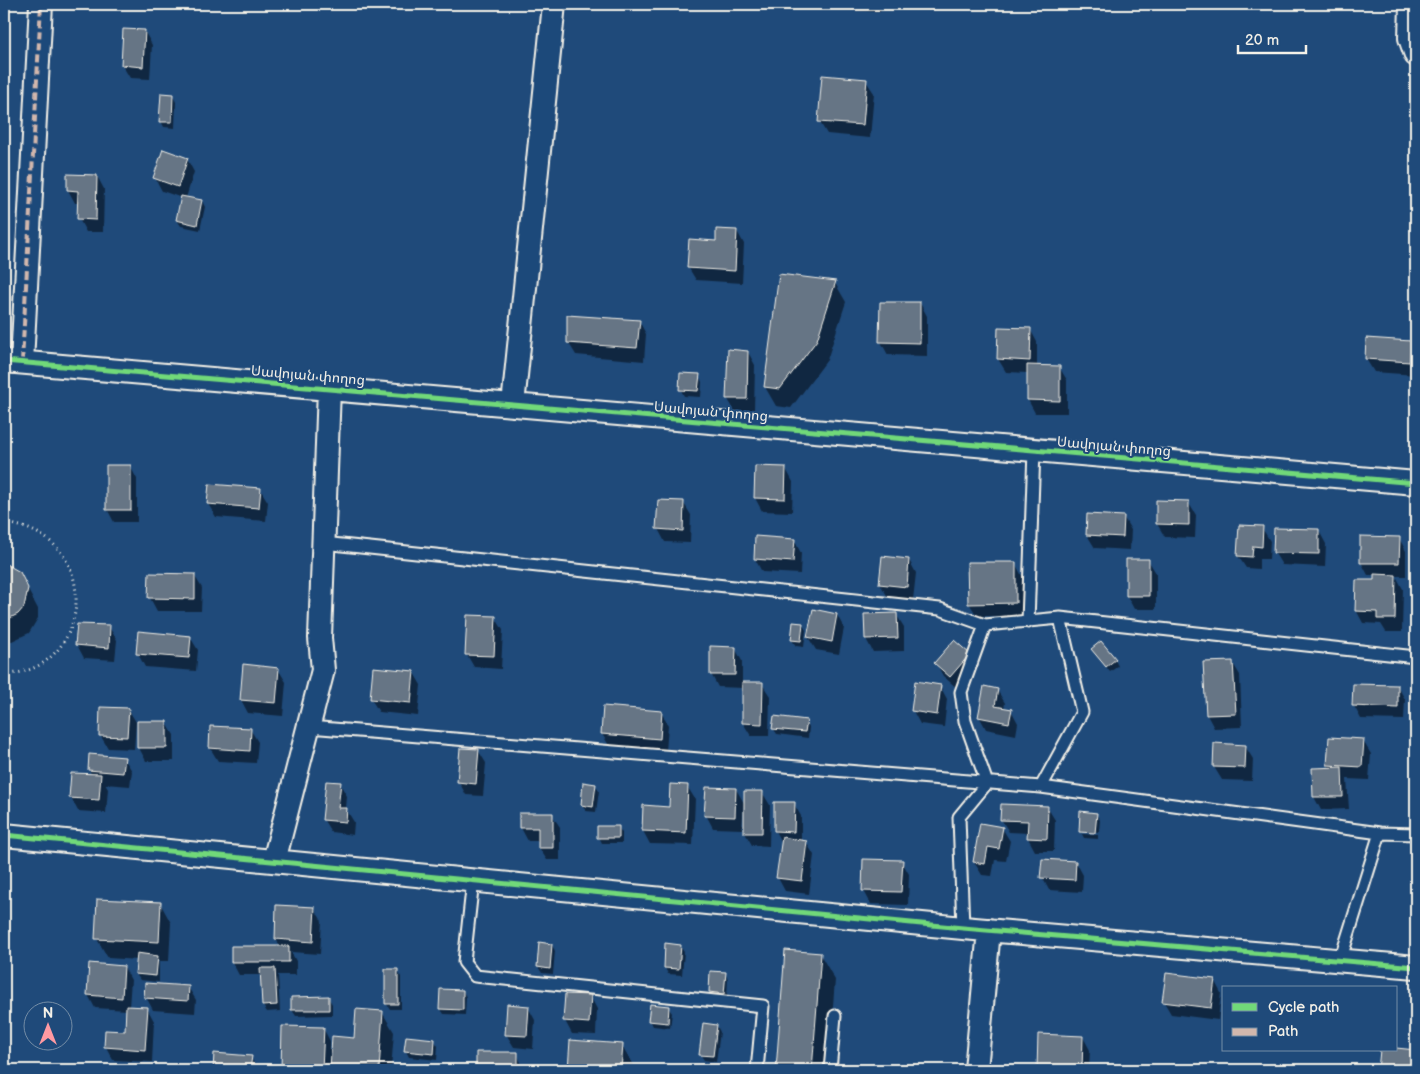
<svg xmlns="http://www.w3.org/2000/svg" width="1420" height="1074" viewBox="0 0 1420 1074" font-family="'Balsamiq Sans','Noto Sans Armenian',sans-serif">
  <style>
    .shadow { fill: #0007 }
    .building { fill: #667485; stroke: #f4f1e8 }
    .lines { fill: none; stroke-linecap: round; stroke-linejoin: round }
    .service-casing { stroke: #f4f1e8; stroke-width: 15 }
    .minor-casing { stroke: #f4f1e8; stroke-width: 26 }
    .path { stroke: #f4f1e8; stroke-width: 3; stroke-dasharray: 1 4; stroke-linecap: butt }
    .service { stroke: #1f4a7a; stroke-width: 11 }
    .minor { stroke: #1f4a7a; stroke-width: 22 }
    .quiet { stroke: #d1b7ad; stroke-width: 4; stroke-dasharray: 8 4; stroke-linecap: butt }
    .cycleway-casing { stroke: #1f4a7a; stroke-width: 8 }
    .cycleway { stroke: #71d979; stroke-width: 5 }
    .labels { text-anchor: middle; stroke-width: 4; stroke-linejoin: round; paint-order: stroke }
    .street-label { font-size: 14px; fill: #f4f1e8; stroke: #1f4a7a }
  </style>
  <rect width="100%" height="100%" fill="#1f4a7a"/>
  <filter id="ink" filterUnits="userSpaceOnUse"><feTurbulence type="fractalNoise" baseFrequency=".02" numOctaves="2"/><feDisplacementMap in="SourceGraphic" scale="10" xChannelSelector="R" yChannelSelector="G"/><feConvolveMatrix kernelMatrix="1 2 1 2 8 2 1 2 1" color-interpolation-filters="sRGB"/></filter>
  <g filter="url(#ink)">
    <path class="shadow" d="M822 4H881L880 12 824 8Z
      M124 31 145 32 152 45 150 79 130 78 122 65Z
      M866 81 874 93 870 138 827 134 819 121Z
      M173 96 176 102 175 128 164 127 161 121Z
      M187 159 194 172 186 198 202 201 205 207 200 230 181 226 177 220 182 198 162 191 155 178Z
      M68 175 97 176 104 189 103 232H86L79 219V203H75L68 190Z
      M737 231 744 244 742 283 696 280 688 267 717 243Z
      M835 283 846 302 827 360 791 408 776 406 765 387Z
      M881 303H920L927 316V356L888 355 881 342Z
      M639 321 646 334 644 361 576 355 568 342Z
      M1030 329 1037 342V367H1059L1067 380V413H1035L1028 400V373L1006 372 998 359Z
      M1410 342 1416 352V375L1374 372 1366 359Z
      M748 352 755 365 754 411H735L727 398Z
      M699 376 702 382 701 397 684 396 681 390Z
      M130 466 137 479V522H114L107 509Z
      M786 469 793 482 792 512 762 511 755 498Z
      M260 489 268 502 266 521 216 517 208 504Z
      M683 502 691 515 690 543 665 542 658 529Z
      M1188 502 1196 515 1195 538 1165 537 1157 524Z
      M1124 518 1131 530 1130 550 1095 548 1087 535Z
      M1262 528 1270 541 1269 559H1259V569L1246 568 1238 556Z
      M1319 531 1326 544 1325 567 1282 565 1274 552Z
      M1399 538 1406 551V576H1396L1403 589 1402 632H1386L1381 624 1363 623 1356 610 1375 582V575H1368L1361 562Z
      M794 540 801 553 800 574 762 572 755 559Z
      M883 558 909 560 916 573 913 600 888 597 880 584Z
      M1127 560H1148L1156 573V609H1134L1127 596Z
      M1015 563 1022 576 1023 616H977L969 603Z
      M4 564 19 573 38 609V618L29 633 12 641 4 640Z
      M194 575 202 588 201 611H157L150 598Z
      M896 614 904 627V651L873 652 866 639Z
      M837 615 844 628 839 654 816 650 808 637Z
      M495 617 503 630 501 669 474 667 467 655Z
      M802 624 806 630 804 647 796 646 792 640Z
      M109 627 117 640 115 660 84 658 77 645Z
      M190 637 198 650 196 671 145 667 138 654Z
      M735 648 742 661V683L762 684 770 696 769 736H751L743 723 744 688 718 687 711 674Z
      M1093 649 1115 660 1118 666 1110 672Z
      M969 654 977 667 958 689 943 676 936 663Z
      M1232 662 1240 675 1242 727 1214 728 1207 715 1204 664Z
      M244 666 278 669 286 682 283 716 248 713 241 700Z
      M414 673 421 685 418 716 379 712 371 699Z
      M940 686 947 699 944 727 920 724 913 711Z
      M1398 687 1405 699 1404 720 1361 719 1354 706Z
      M997 690 1005 703 1004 709 1011 710 1018 723 1016 735 986 729 979 716Z
      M128 709 136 722 134 749 108 748 100 735Z
      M661 712 668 725 666 752 610 747 602 734Z
      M806 721 809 727 808 738 777 734 773 728Z
      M166 722 174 735V761H146L139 748Z
      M250 729 258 742 256 763 218 761 210 748Z
      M1330 739 1363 741 1371 754 1369 780 1347 779 1349 809 1321 810 1314 797 1313 769H1331L1328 765Z
      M1245 746 1253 759 1252 781 1222 780 1214 767Z
      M478 750 486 763 483 796 466 795 459 782Z
      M124 758 132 771 130 786 105 784 108 789 106 813 78 811 71 798 92 775 89 770Z
      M340 784 347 796 346 809 354 822 353 835 331 832 323 819Z
      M595 785 599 791 596 812 586 811 582 805Z
      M687 786 695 799 693 845 650 844 643 831 670 808Z
      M736 789 744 803 742 829 713 828 706 815Z
      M762 792 770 805 769 846 752 845 745 833Z
      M794 804 801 816V841L806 842 814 855 809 894 785 891 778 878 782 844 775 831Z
      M1047 807 1055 820 1054 851H1035L1028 838V833L1009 832 1001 819Z
      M1096 814 1100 820 1099 832 1082 831V834L1098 835V839L1084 838 1081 832Z
      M552 815 560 827V860H547L539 848V841H528L521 828Z
      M618 827 622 833V843H602L599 837Z
      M1002 828 1010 841 1006 861 995 860 992 876 982 875 974 862Z
      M902 862 909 874 908 905 871 904 864 891Z
      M1076 862 1083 875 1082 892 1049 890 1042 877Z
      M160 903 171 923 169 961H159V982L140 980 136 974 138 960 108 958 97 939Z
      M314 908 322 921 320 954 291 952 296 961V975H278L280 1011 267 1012 263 1006 262 975H239L232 962 281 948 276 939Z
      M552 945 555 951 553 974 542 973 538 967Z
      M680 946 684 952 682 975 668 974 665 968Z
      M786 952 820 954 835 980 828 1070H778Z
      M124 967 131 980 129 1007 147 1008 154 1021 152 1062 113 1060 106 1047 126 1032 127 1010 95 1008 88 995Z
      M398 971 401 977V1009H390L386 1003Z
      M725 973 728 979 727 999 714 998 710 992Z
      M1214 980 1221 993 1218 1020 1171 1014 1164 1002Z
      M188 987 196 1000 195 1013 153 1010 146 997Z
      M463 991 466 997 465 1015 444 1014 440 1008Z
      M590 996 597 1009 596 1035 572 1034 565 1021Z
      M328 997 332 1004V1015L296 1016 292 1010V998Z
      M528 1007 535 1020 533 1049 514 1047 506 1034Z
      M668 1007 672 1013 670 1028 653 1026 650 1020Z
      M382 1012 394 1032 391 1070 282 1069 323 1028 330 1041V1056H332L355 1039Z
      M717 1026 720 1032 716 1062 704 1060 700 1054Z
      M1083 1037 1090 1050 1089 1070H1038Z
      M407 1038 434 1040 438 1046 437 1060 409 1057 406 1051Z
      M571 1042 622 1046 637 1070H569Z
      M1381 1050 1416 1052V1070H1379Z
      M477 1053H517L524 1070H477Z
      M215 1055 251 1058 258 1070H214Z"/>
    <path class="building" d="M123 29 145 30 143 67 121 65Z
      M822 75 867 79 863 125 818 122Z
      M161 93 173 94 172 122H159Z
      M163 149 188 158 178 187 153 178Z
      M67 174 97 175 96 220 77 219 78 191 67 190Z
      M181 196 202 200 197 225 176 220Z
      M716 229 737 230 735 271 687 268 689 239 716 241Z
      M779 274 836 281 817 340 780 389 764 387Z
      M880 302H920V343L879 342Z
      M567 315 640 320 637 348 567 343Z
      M998 327 1031 328 1030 361 997 359Z
      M1366 338 1411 341 1410 362 1365 359Z
      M728 349 748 351 747 399H726Z
      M1027 365 1060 366V401L1027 400Z
      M680 373 700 374 698 391 679 390Z
      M106 465H131V510H106Z
      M755 466 786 467 785 499 754 498Z
      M209 484 261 488 259 508 207 504Z
      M658 500 684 501 683 531 656 529Z
      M1156 500 1189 501V525L1156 524Z
      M1087 514 1124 516 1123 537 1086 535Z
      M1239 525 1263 526 1262 547 1253 546 1252 557 1237 556Z
      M1274 528 1319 529V554L1273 553Z
      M755 536 795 539 793 562 754 559Z
      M1360 536 1400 537 1399 563H1360Z
      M882 556 909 559 907 587 879 584Z
      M1126 559H1149V596H1126Z
      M967 562H1016V603L968 604Z
      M4 563 20 572 28 588 24 607 18 614 4 621Z
      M149 573 195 574V599L148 598Z
      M1374 574 1396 575 1395 619H1377V612L1355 611 1356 580H1374Z
      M813 609 837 614 832 642 807 637Z
      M897 613 898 638 865 639 864 614Z
      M467 615 496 616 494 656 465 655Z
      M793 622 803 623 801 641 791 640Z
      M77 624 110 625 109 648 75 645Z
      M138 631 191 636 189 658 136 654Z
      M954 640 970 654 950 677 934 663Z
      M1101 641 1116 659 1106 667 1091 649Z
      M710 646 736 647 735 675H710Z
      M1233 661 1236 714 1206 715 1203 662Z
      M243 664 279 668 276 703 240 700Z
      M373 667 414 671 411 703 370 699Z
      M915 681 941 685 937 715 911 711Z
      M742 682H763L762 724 742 723Z
      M1353 684 1398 685V708L1352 706Z
      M984 686 998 689 995 706 1012 709 1009 723 978 717Z
      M603 706 662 711 660 739 601 734Z
      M100 707 129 708 127 737 99 736Z
      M774 716 807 720 805 732 772 729Z
      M137 721H167V748H137Z
      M210 726 251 728 250 751 209 748Z
      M1329 737 1364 739 1362 767 1327 765Z
      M1214 743 1246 745 1245 768 1213 767Z
      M460 748 479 749 476 784 457 782Z
      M89 754 125 757 123 773 88 770Z
      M1342 767 1343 797H1313L1312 768Z
      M71 773 101 774 99 800 69 798Z
      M326 781 341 782 338 808H347L346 822 322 820Z
      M583 782 596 784 593 807 581 805Z
      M670 784 688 785 686 833 642 831 643 805 669 807Z
      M706 787 736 788 735 817 704 816Z
      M744 791H763L762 833H744Z
      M774 802H795L794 832 774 831Z
      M1001 804 1048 806 1047 839 1027 838 1028 821 1000 820Z
      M1080 811 1097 813 1095 833 1079 832Z
      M519 813H553V848H538V828H519Z
      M980 823 1003 827 999 849 988 847 985 864 973 862Z
      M597 826H619V838H597Z
      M782 837 807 841 802 881 776 878Z
      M863 859 903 860 901 892 862 891Z
      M1042 859 1076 861 1075 880 1040 878Z
      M97 899 161 902 159 942 95 939Z
      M276 905 315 907 313 942 275 939Z
      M539 942 552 944 550 969 537 967Z
      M665 943 681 945 679 969 664 968Z
      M231 946H289V962H231Z
      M785 950 821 953 812 1070H776Z
      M137 953 158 956 156 976 135 974Z
      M89 963 124 966 122 998 87 995Z
      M260 968H275L277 1005 262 1006Z
      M385 969H398V1004H385Z
      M710 971 726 972 724 994 709 992Z
      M1166 973 1215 979 1211 1008 1162 1002Z
      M145 983 189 986 188 1001 144 998Z
      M440 989 463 990V1010L439 1009Z
      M565 994 591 995 589 1023 563 1021Z
      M329 996V1010H291V997Z
      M507 1004 529 1006 527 1036 505 1035Z
      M650 1004 669 1006 668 1023 648 1021Z
      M126 1006 148 1007 145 1050 104 1047 105 1030 125 1031Z
      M356 1009 383 1011 379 1070H330L332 1036 354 1038Z
      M703 1023 717 1025 713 1056 699 1055Z
      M282 1026 324 1027 322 1070 281 1069Z
      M1038 1034 1083 1036 1082 1070H1037Z
      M406 1036 435 1039 434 1054 404 1051Z
      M570 1040 623 1044 621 1070H568Z
      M1396 1048 1416 1050V1070H1378L1380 1050Z
      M476 1052H518V1070H476Z
      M214 1053 252 1056 250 1070H213Z"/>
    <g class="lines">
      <g class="service-casing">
        <path id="service" d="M323 543 940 609 985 625 1060 618 1416 657
          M1028 622 1034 450
          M309 727 1041 787 1380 833 1416 834
          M1041 787 1082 712 1060 618
          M473 880 464 962 475 976 763 1006 757 1070
          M963 928 959 817 987 783 965 721 961 692 985 625
          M1340 961 1380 833
          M830 1070 835 1016"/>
      </g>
      <g class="minor-casing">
        <path id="minor" d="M1411 4 1410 38 1416 55
          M4 361 1416 483
          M22 362 41 4
          M513 405 554 4
          M4 835 963 928 1416 967
          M274 861 323 670 320 638 329 388
          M976 1070 989 930"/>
      </g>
      <path class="path" d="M4 523C108 535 92 674 4 674"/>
      <use href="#service" class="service"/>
      <use href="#minor" class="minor"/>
      <path class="quiet" d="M22 362 41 4"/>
      <g class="cycleway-casing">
        <path id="cycleway" d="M4 361 1416 483
          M4 835 963 928 1416 967"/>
      </g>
      <use href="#cycleway" class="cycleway"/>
    </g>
  </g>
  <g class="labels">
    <g class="street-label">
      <text transform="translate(308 375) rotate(5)" y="5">Սավոյան փողոց</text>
      <text transform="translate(711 411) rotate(5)" y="5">Սավոյան փողոց</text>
      <text transform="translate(1114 446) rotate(5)" y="5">Սավոյան փողոց</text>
    </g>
  </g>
  <rect width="1420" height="1074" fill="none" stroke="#1f4a7a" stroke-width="20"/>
  <rect x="10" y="10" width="1400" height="1054" fill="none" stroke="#f4f1e8" stroke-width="2" filter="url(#ink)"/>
  <rect x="1222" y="986" width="175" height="65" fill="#1f4a7a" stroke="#748da6"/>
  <rect x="1232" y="1003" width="25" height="8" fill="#71d979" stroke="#748da6"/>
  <text x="1268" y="1012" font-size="15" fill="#f4f1e8">Cycle path</text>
  <rect x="1232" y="1028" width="25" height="8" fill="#d1b7ad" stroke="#748da6"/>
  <text x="1268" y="1036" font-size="15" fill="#f4f1e8">Path</text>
  <g transform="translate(48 1026)"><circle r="24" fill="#1f4a7a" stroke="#748da6"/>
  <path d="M0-4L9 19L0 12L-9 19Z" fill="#ff9aa2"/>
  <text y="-8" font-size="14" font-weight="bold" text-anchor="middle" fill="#f4f1e8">N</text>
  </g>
  <path d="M1238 45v8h68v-8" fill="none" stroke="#f4f1e8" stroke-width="2.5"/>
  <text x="1245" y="45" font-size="15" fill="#f4f1e8" stroke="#1f4a7a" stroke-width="4" paint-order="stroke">20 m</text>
</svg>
